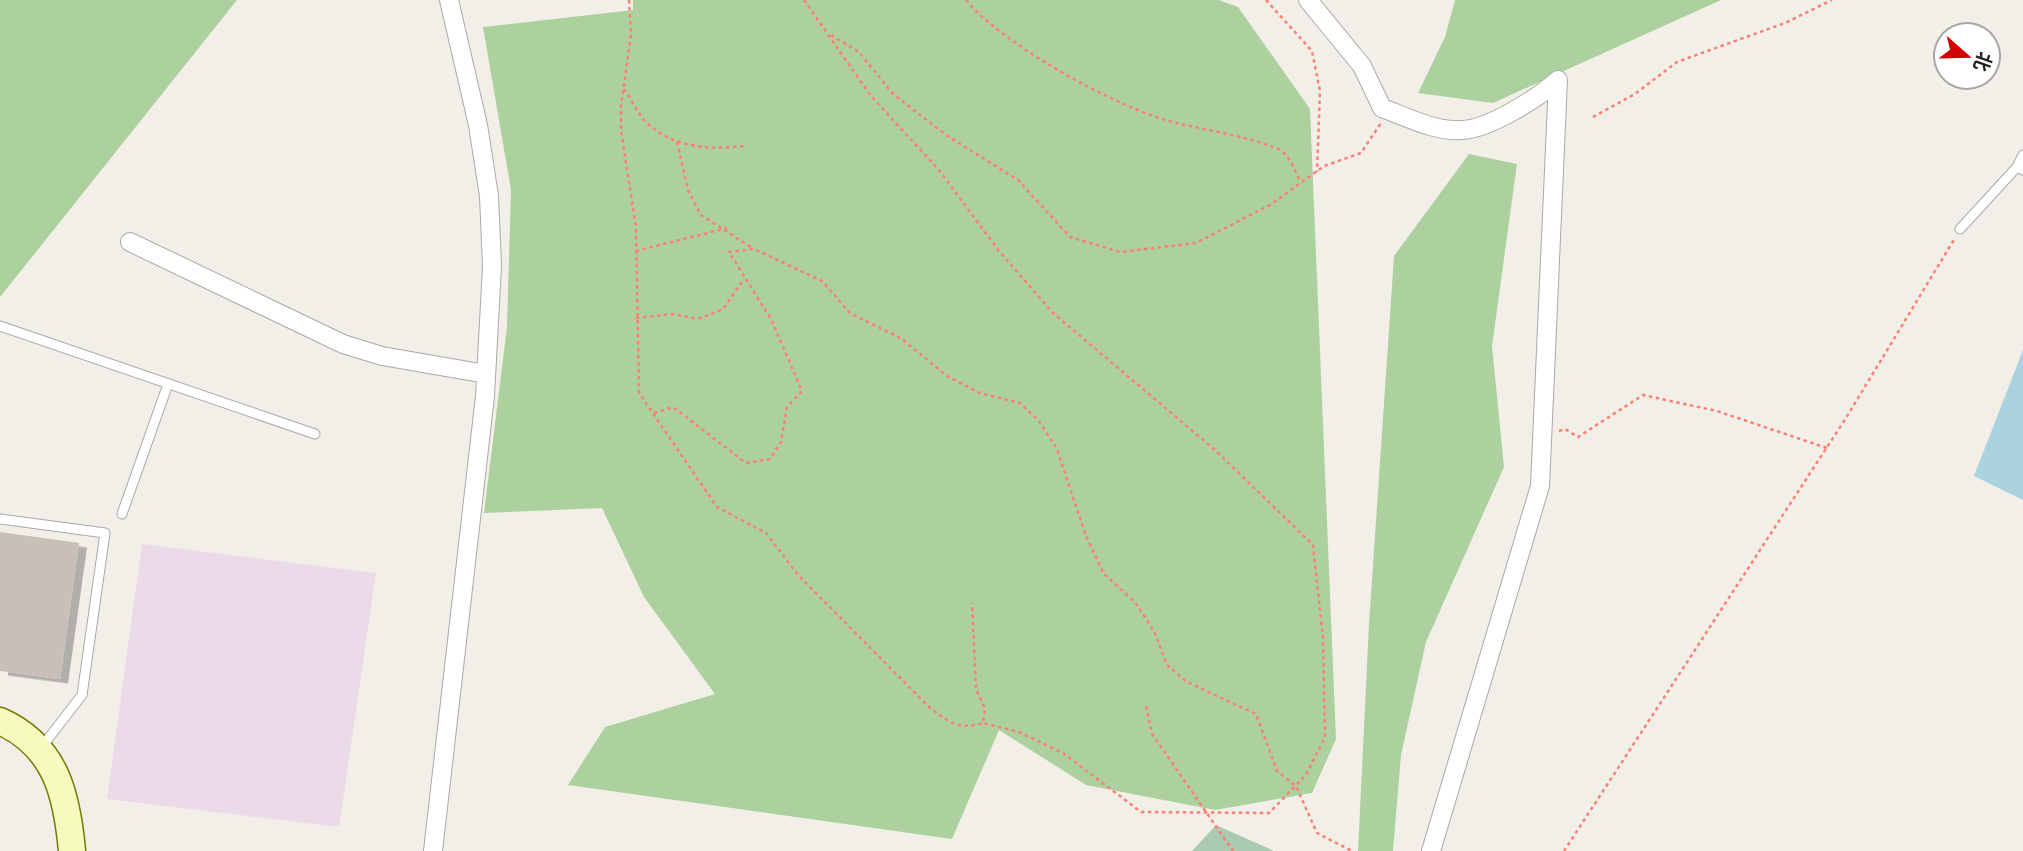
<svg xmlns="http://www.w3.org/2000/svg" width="2023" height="851" viewBox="0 0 2023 851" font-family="'Sofia Sans Condensed','Noto Sans SC',sans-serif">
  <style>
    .industrial { fill: #ebdbe8 }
    .forest { fill: #add19e }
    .cemetery { fill: #aacbaf }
    .water { fill: #aad3df }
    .building { fill: #c7bfb8; filter: url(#shadow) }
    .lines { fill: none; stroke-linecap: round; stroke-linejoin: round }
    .service-casing { stroke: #a9a9a9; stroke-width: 11 }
    .minor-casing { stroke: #a9a9a9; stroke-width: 20 }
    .secondary-casing { stroke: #707d05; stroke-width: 29 }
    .path { stroke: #fa8072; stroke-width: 2.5; stroke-dasharray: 3.5 3.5; stroke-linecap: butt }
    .service { stroke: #fff; stroke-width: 9 }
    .minor { stroke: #fff; stroke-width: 18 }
    .secondary { stroke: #f7fabf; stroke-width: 26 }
  </style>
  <defs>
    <filter id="shadow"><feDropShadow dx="8" dy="4.5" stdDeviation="0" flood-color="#0004"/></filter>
  </defs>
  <rect width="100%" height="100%" fill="#f2efe9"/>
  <path class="industrial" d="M142 544 376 573 339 827 107 799Z"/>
  <path class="forest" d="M0 0H237L0 297Z
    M633 0H1219L1238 7 1310 109 1336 739 1312 793 1215 810 1086 785 999 730 952 839 568 785 605 727 715 694 644 597 602 508 484 513 507 327 511 190 483 27 633 10Z
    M1455 0H1721L1493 103 1418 93 1445 37Z
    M1469 154 1517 164 1492 346 1504 467 1426 642 1401 755 1393 851H1358L1369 624 1394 256Z"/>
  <path class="cemetery" d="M1216 825 1272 850 1273 851H1192Z"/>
  <path class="water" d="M2023 350V500L1974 476Z"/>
  <path class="building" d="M0 532 79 543 60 679 0 671Z"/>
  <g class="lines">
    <g class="service-casing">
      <path id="service" d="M2023 155 2017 167 2023 170
        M1960 229 2017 167
        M0 326 315 434
        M122 514 168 384
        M0 519 105 533 82 695 41 748"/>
    </g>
    <g class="minor-casing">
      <path id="minor" d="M1308 0 1362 66 1382 108C1407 117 1435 132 1462 130 1489 129 1538 98 1558 80L1540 486 1431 851
        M130 242 343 344 382 356 486 374
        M433 851 485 396 492 266 489 196 478 125 449 0"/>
    </g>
    <g class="secondary-casing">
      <path id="secondary" d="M0 721C56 746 67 795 72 851"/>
    </g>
    <path class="path" d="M629 0 631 35 621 106V130L636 227 639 393 717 507 766 533 798 575 928 706C947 721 959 731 983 723L985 709 976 689 972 603
      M804 0 871 96 939 170 999 251 1053 313 1214 449 1313 545 1323 638 1325 737 1306 775 1269 813 1141 812 1063 753 1019 732 983 723
      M966 0C1001 44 1122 111 1177 123 1210 131 1245 136 1276 148 1289 153 1295 170 1300 182
      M1266 0 1312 51 1320 91 1317 172
      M831 35 859 52 893 94 946 135 1018 180 1070 237 1120 252 1196 243 1270 205 1324 166 1361 153 1381 123
      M624 89C631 99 637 112 645 121 671 148 710 150 744 146
      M1593 117 1635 94 1677 62 1785 23 1832 0
      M677 142 688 190 701 215 754 249
      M636 251 727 228
      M636 318 673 314 698 319 723 309 744 279
      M654 413 673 407 746 463 770 459 781 442 787 407 802 391 771 319 729 252 754 249 822 281 850 313 902 339 947 376 980 393 1020 403 1039 421 1057 449 1086 536 1104 574 1135 602 1154 631 1167 665 1187 682 1256 714 1277 771 1296 786 1317 833 1352 851
      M1559 431 1565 429 1578 437 1643 395 1717 411 1827 448
      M1146 706 1152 734 1233 851
      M1564 851 1846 418 1955 238"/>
    <use href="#service" class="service"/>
    <use href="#minor" class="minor"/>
    <use href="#secondary" class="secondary"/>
  </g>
  <g transform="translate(1967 56) rotate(110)"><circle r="33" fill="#ffffff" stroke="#a7a7a7" stroke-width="2"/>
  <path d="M0-5L12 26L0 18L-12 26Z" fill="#d40000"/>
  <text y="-10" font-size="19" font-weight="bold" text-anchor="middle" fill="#222222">北</text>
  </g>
</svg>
